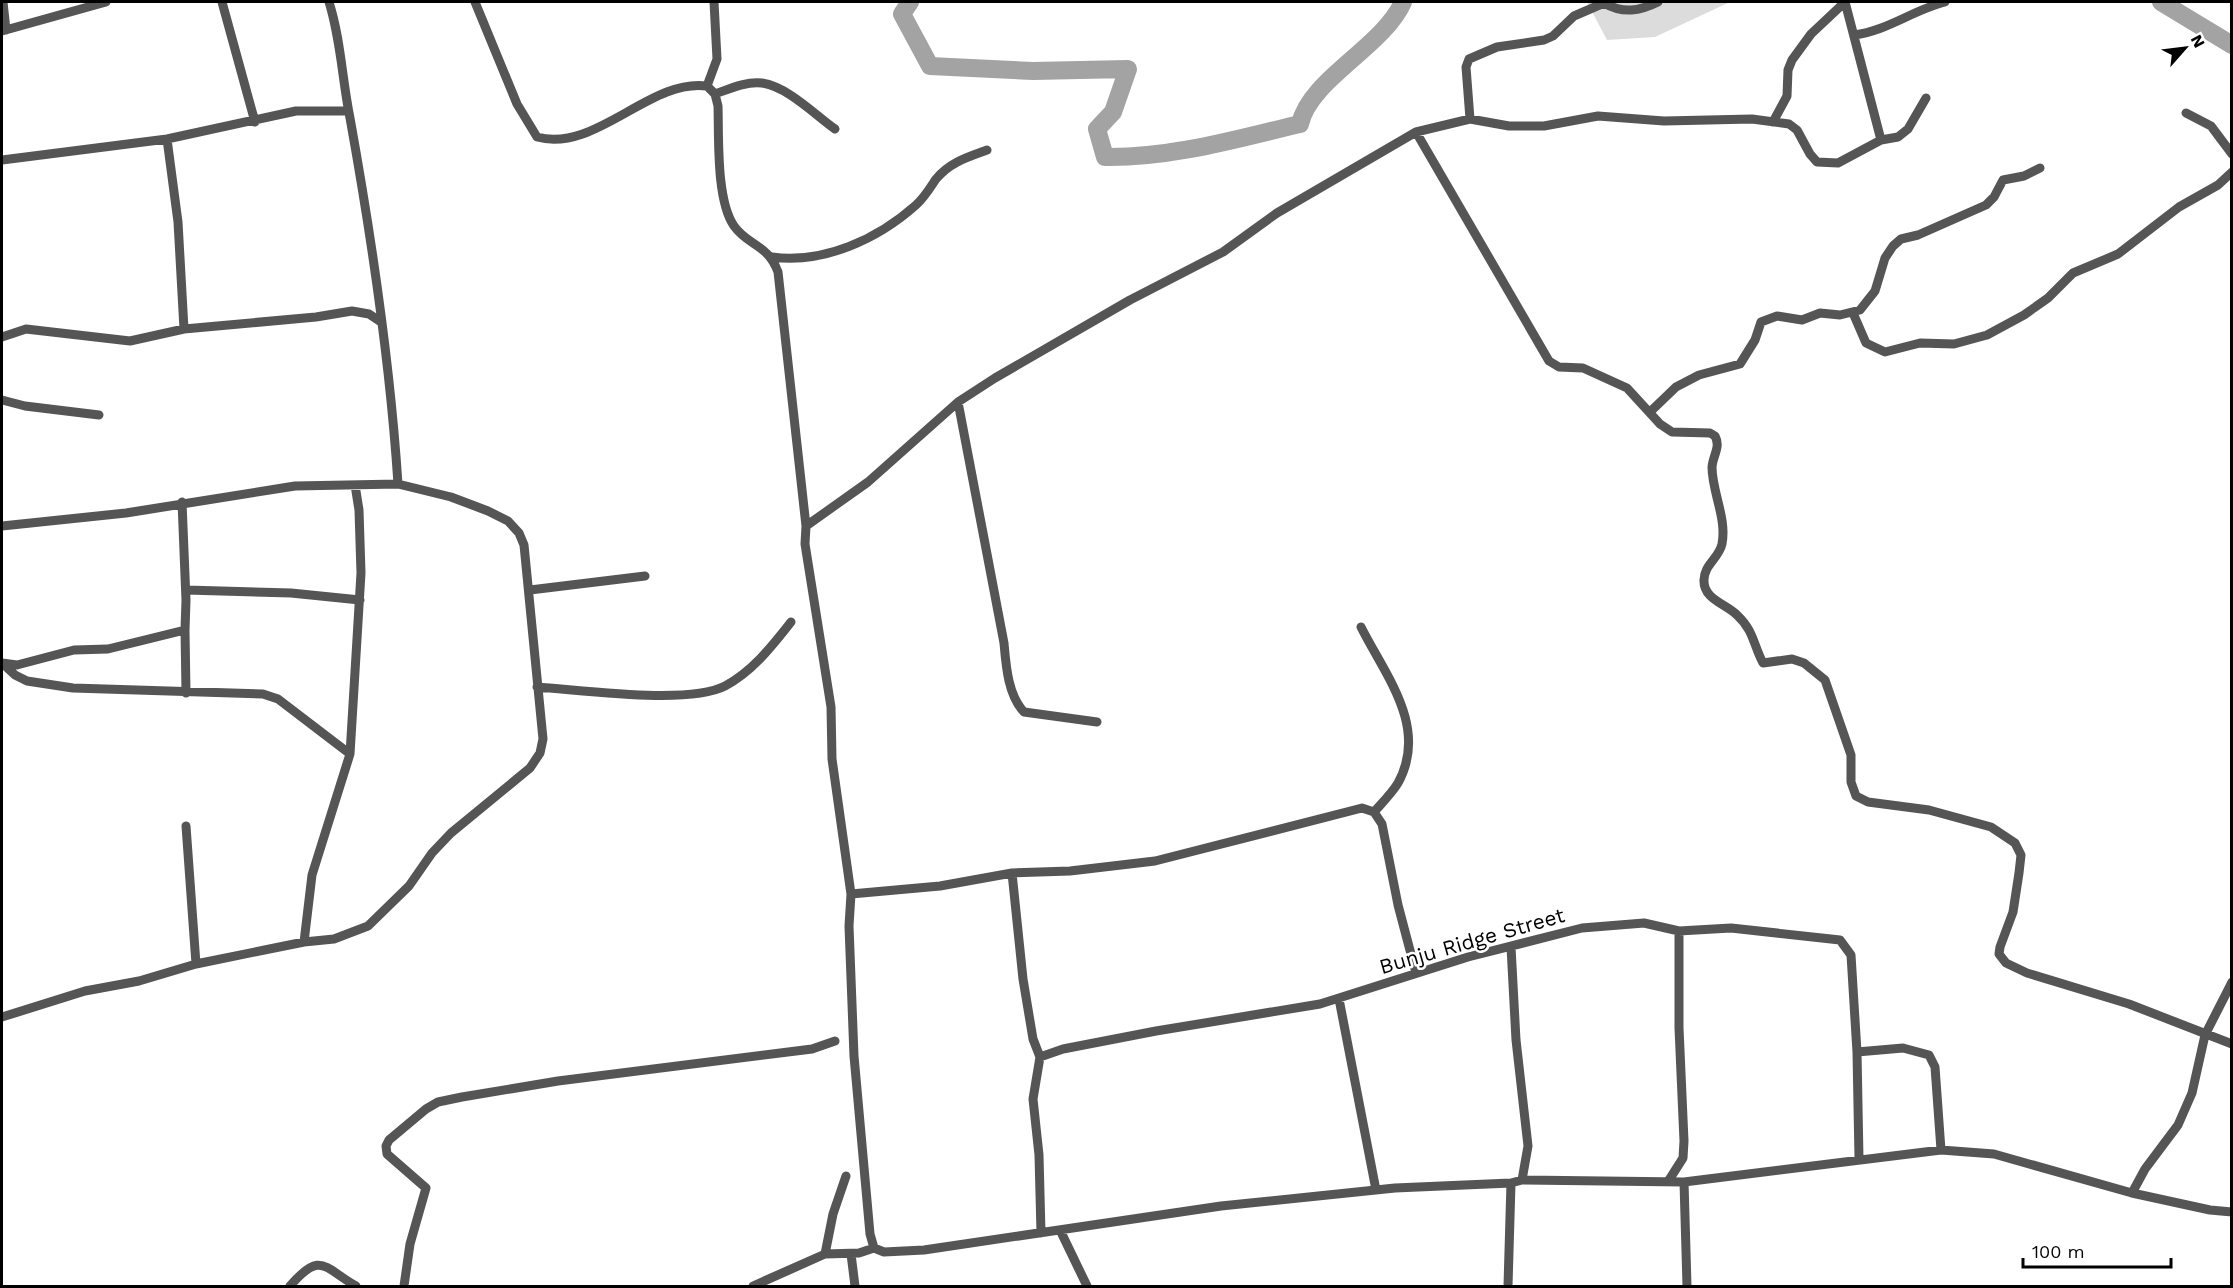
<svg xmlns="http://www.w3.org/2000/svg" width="2233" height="1288" viewBox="0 0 2233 1288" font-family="'Work Sans',sans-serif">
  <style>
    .green { fill: #dcdcdc }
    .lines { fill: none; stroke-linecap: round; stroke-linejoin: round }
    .river { stroke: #a3a3a3; stroke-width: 18 }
    .street { stroke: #555; stroke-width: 9 }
    .labels { text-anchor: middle; stroke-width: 5; stroke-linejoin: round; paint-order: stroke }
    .street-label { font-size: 21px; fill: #000; stroke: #fff }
  </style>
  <rect width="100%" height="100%" fill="#fff"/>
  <path class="green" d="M1587 2H1730L1655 37 1607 40Z"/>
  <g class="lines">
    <path class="river" d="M910 2 902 14 930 66 1033 71 1128 69 1113 112 1097 129 1105 157C1172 158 1236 139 1300 124 1310 79 1383 47 1403 2
      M2161 2 2232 45"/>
    <path class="street" d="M3 2 6 30
      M222 2 255 122
      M329 2C341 40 342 79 350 118 372 240 390 361 398 484
      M475 2 517 104 537 137C596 153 650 78 707 86L715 94 718 106C719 137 716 200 734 226 748 246 768 244 778 272L806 526 805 544 831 707 832 759 851 894 849 926 854 1056 870 1234 874 1248 884 1252 924 1250 1221 1206 1395 1188 1511 1183 1522 1180 1684 1182 1941 1150 1994 1154 2132 1193 2210 1210 2232 1212
      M1845 2 1881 140
      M2 31 106 2
      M1854 35C1887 31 1913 10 1945 2
      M707 86 717 59 714 2
      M715 94C729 89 746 81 762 83 788 87 814 114 835 129
      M2186 113 2211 126 2232 154
      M1470 119 1466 67 1469 59 1497 47 1544 40 1553 36 1574 16 1604 3C1623 14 1640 11 1658 2
      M1773 122 1787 96 1788 70 1792 60 1811 34 1845 2
      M1416 132 1549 361 1559 367 1583 368 1627 388 1660 424 1672 432 1710 433 1715 436C1721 447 1713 455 1712 467 1712 492 1727 518 1722 544 1719 558 1704 565 1704 580 1703 599 1726 604 1737 615 1754 631 1753 644 1763 663L1792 659 1804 663 1825 680 1851 755V782L1856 796 1868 802 1929 810 1991 827 2015 843 2021 855 2019 873 2013 912 2000 947 1999 954 2006 963 2027 973 2129 1004 2232 1044
      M167 139 178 222 184 329
      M2 160 167 139 296 111H348
      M772 257C824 264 878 239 916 205 924 198 930 188 936 179 950 162 968 157 987 150
      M1853 313 1866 343 1885 352 1920 343 1954 344 1987 335 2024 315 2048 298 2073 273 2118 254 2179 207 2218 185 2232 172
      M2 337 26 329 130 341 184 329 316 317 352 311 369 314 381 322
      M2 400 25 406 99 415
      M958 402 1004 643C1006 666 1008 695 1024 712L1097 722
      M1651 411 1676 387 1699 375 1740 364 1755 340 1761 322 1777 316 1802 320 1820 313 1840 315 1860 310 1875 291 1885 258 1893 246 1901 239 1918 235 1986 205 1994 197 2003 180 2024 176 2040 168
      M2 526 126 513 295 486 398 484 451 497 488 511 508 521 519 533 524 545 543 739 540 753 530 768 451 833 432 853 409 886 368 926 334 939 304 942 196 964 139 981 85 991 2 1017
      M806 526 868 482 958 402 995 378 1130 300 1223 252 1277 213 1416 132 1470 119 1509 126H1544L1598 116 1664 121 1752 119 1789 124 1797 130 1810 154 1817 162 1838 163 1881 140 1898 137 1908 129 1926 98
      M186 590 291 593 360 600
      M530 590 645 576
      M1361 627C1385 675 1429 727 1398 783 1392 793 1382 803 1374 812
      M185 630 186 693
      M2 663 15 675 27 681 73 688 263 694 278 699 350 754
      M2 663 17 665 74 650 108 649 185 630 186 600 182 502
      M537 687C583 690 688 705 725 686 753 671 772 646 791 622
      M186 826 196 964
      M1012 873 1023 979 1033 1039 1040 1057 1033 1099 1039 1155 1041 1233
      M851 894 940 886 1012 873 1070 871 1155 861 1362 808 1374 812 1382 824 1398 905 1416 973
      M304 942 312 875 350 754 361 573 359 510 355 485
      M1511 947 1516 1040 1528 1146 1522 1180
      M1339 999 1376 1190
      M1857 1052 1903 1048 1929 1055 1935 1067 1941 1150
      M1040 1057 1063 1049 1156 1031 1320 1004 1468 957 1582 928 1644 923 1679 931 1731 928 1840 940 1851 955 1857 1052 1859 1159
      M1669 1180 1683 1158 1684 1141 1679 1028V931
      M1684 1182 1687 1286
      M2132 1193 2145 1169 2178 1125 2192 1093 2205 1035 2232 982
      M1060 1230 1087 1286
      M825 1254 833 1214 846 1176
      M851 1254 855 1286
      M290 1286C321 1250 324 1268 356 1286
      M404 1286 410 1244 426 1188 387 1154 386 1146 389 1140 426 1109 438 1102 462 1097 558 1081 812 1049 835 1041
      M753 1286 825 1254 859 1253 874 1248
      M1508 1286 1511 1183"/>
  </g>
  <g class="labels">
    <g class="street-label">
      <text transform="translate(1472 941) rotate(-16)" y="7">Bunju Ridge Street</text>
    </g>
  </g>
  <rect width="2233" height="1288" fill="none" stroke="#000000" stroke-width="6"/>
  <g transform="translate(2185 48) rotate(62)" stroke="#ffffff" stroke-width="4.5" paint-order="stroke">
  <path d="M0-4.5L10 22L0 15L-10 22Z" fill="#000000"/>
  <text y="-9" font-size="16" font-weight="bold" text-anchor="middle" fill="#000000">N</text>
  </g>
  <path d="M2023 1258v9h148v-9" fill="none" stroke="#000000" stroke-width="3"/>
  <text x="2032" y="1258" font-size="18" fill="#000000" stroke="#ffffff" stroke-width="4.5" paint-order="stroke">100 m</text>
</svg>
